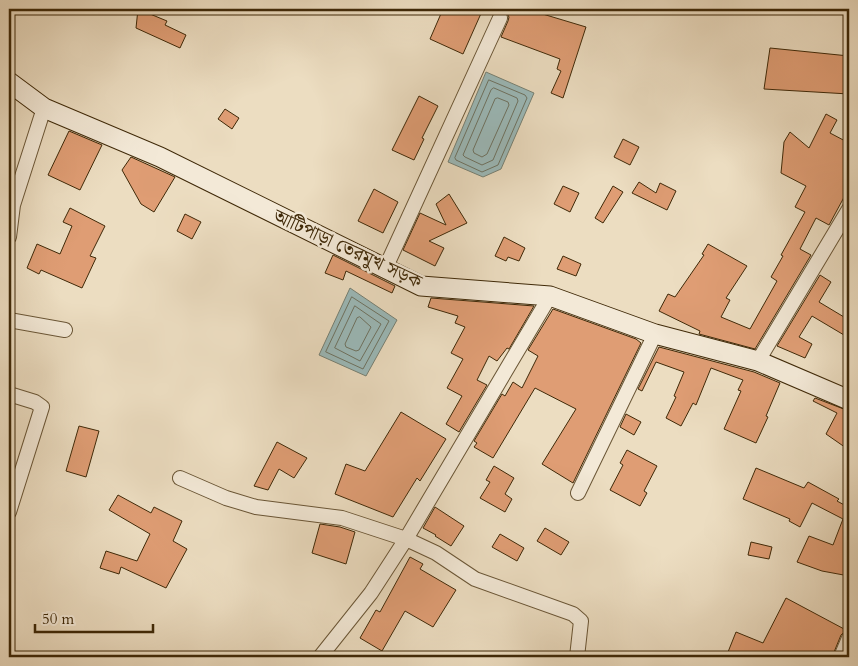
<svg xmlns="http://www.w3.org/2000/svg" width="858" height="666" viewBox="0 0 858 666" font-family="Cardo,'Noto Serif Bengali',serif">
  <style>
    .water { fill: #9bbaba; stroke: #768073 }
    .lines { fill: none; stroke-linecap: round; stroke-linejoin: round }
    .shore { stroke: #6d7261; stroke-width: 1 }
    .building { fill: #df9d74; stroke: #3f2908 }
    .street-casing { stroke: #6a5636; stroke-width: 16 }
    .secondary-casing { stroke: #3f2908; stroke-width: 21 }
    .street { stroke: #f3e9d7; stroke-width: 14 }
    .secondary { stroke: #f3e9d7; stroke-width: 19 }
    .labels { text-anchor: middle; stroke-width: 5; stroke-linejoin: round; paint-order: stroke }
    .street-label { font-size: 19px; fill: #3f2908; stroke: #f3e9d7 }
  </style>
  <rect width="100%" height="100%" fill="#ecddc1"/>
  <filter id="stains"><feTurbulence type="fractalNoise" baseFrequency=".004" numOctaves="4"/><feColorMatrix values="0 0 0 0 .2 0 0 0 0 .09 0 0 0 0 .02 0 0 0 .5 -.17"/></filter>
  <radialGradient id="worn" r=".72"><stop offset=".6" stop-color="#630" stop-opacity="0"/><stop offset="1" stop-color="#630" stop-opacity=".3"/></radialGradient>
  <path class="water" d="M486 72 534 93 501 169 483 177 448 162Z
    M350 288 397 320 366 376 319 355Z"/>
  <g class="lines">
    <path class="shore" d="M489 80 525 95 527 98 498 165 482 172 456 160 455 158Z
      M494 88 517 98 518 101 493 160 482 165 465 157 463 155 491 90Z
      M498 98 508 102 509 105 487 154 482 157 474 153 473 150 495 99Z
      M352 297 389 321 363 369 326 352Z
      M355 306 381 324 360 361 335 348Z
      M360 317 371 327 359 350 356 351 346 347 345 344 357 318Z"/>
  </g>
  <path class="building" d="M138 9 167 21 165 25 186 35 180 48 136 28Z
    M443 9H483L463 54 430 39Z
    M507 9H526L586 27 563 98 551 93 561 71 557 69 560 59 501 37 508 21 509 17 506 12Z
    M770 48 849 56V94L764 89Z
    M419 96 438 106 422 138 424 139 414 160 392 150Z
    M225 109 239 118 232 129 218 119Z
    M826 114 837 120 830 133 849 143V188L829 225 816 218 800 249 811 255 755 349 699 334 700 331 659 311 668 294 675 297 704 255 702 254 708 244 747 266 726 298 730 300 721 317 750 329 777 281 771 277 783 256 781 255 805 212 795 207 806 186 781 173 784 142 790 132 809 148Z
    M69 131 102 145 80 190 48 175Z
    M623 139 639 147 630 165 614 157Z
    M131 157 175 177 154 212 141 204 122 170Z
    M639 182 656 193 660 183 676 191 667 210 632 193Z
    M563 186 579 193 570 212 554 204Z
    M613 186 623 192 603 223 595 218Z
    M374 189 398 202 383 233 358 221Z
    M449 194 467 223 429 241 444 248 435 266 403 250 420 213 446 225 436 204Z
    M70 208 105 226 90 256 96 258 82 288 41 270 39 274 27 268 37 244 60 254 72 226 63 222Z
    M185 214 201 222 192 239 177 231Z
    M504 237 525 248 519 261 508 257 506 261 495 256Z
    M333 255 395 286 392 293 346 271 343 280 325 273Z
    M563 256 581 264 576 276 557 269Z
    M820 275 831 282 819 302 849 320V326L844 335 812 316 799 337 812 344 805 358 777 346Z
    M431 298 534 306 509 349 507 348 497 361 489 356 477 380 487 385 459 432 446 424 462 396 447 388 463 359 451 353 465 327 455 323 458 316 428 307Z
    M553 309 636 339 641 343 573 483 542 464 576 409 535 388 493 458 474 447 477 443 474 441 502 394 505 396 513 382 522 388 538 356 528 350Z
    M659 347 754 372 780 383 766 416 768 417 756 443 724 429 741 391 738 390 743 380 711 368 696 405 693 403 681 426 666 418 676 397 674 396 684 372 656 362 642 391 638 389Z
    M815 398 849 411V450L826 434 837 413 813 401Z
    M401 412 446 439 420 481 417 478 393 517 335 494 346 464 365 471Z
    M626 414 641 422 634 435 620 427Z
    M79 426 99 431 86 477 66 471Z
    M277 442 307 458 294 478 279 469 268 490 254 486Z
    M627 450 657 466 644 491 647 493 640 506 610 490 623 465 620 463Z
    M494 466 514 478 505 494 512 499 505 512 480 498 490 482 486 480Z
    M756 468 804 488 808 482 839 499 837 501 848 507 849 504V576L822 571 797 562 809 536 833 545 843 519 812 503 800 527 789 521 790 519 743 499Z
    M118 495 151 513 154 507 182 521 173 541 187 549 166 588 121 567 119 574 100 568 106 551 137 561 150 534 109 510Z
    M435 507 464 526 451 546 435 536 436 535 423 528Z
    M320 524 340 527 355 532 346 564 312 553Z
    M545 528 569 542 561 555 537 541Z
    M500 534 524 548 517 561 492 547Z
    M751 542 772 547 769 559 748 555Z
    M410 557 423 564 420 569 456 590 433 627 405 611 382 651 360 638 376 610 380 612Z
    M786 598 846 630 841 635 832 657H726L736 632 763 643Z"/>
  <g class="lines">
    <g class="street-casing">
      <path id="street" d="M9 237 13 205 44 108
        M385 269 500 18
        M9 320 65 330
        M758 361 849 209
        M9 394 35 402 42 407 9 512
        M180 478 226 498 256 507 342 518 406 539 436 553 475 579 573 614 581 621 577 657
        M578 493 655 334
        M320 657 371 593 406 539 550 296
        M841 657 849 638"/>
    </g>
    <g class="secondary-casing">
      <path id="secondary" d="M9 82 44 108 160 157 421 286 550 296 655 334 758 361 849 400"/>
    </g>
    <use href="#street" class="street"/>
    <use href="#secondary" class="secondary"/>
  </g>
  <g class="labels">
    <g class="street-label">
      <text transform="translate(348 248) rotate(25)" y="7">আটিপাড়া তেরমুখ সড়ক</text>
    </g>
  </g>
  <rect width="858" height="666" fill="none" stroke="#ecddc1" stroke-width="30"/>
  <rect x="10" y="10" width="838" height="646" fill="none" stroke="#3f2908" stroke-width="2.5"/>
  <rect x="15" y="15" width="828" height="636" fill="none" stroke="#3f2908"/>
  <path d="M35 624v8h118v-8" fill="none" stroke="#3f2908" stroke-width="2.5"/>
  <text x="42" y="624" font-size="15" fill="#3f2908" stroke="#f3e9d7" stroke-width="4" paint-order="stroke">50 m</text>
  <rect width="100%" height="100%" filter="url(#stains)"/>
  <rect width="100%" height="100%" fill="url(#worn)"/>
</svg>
